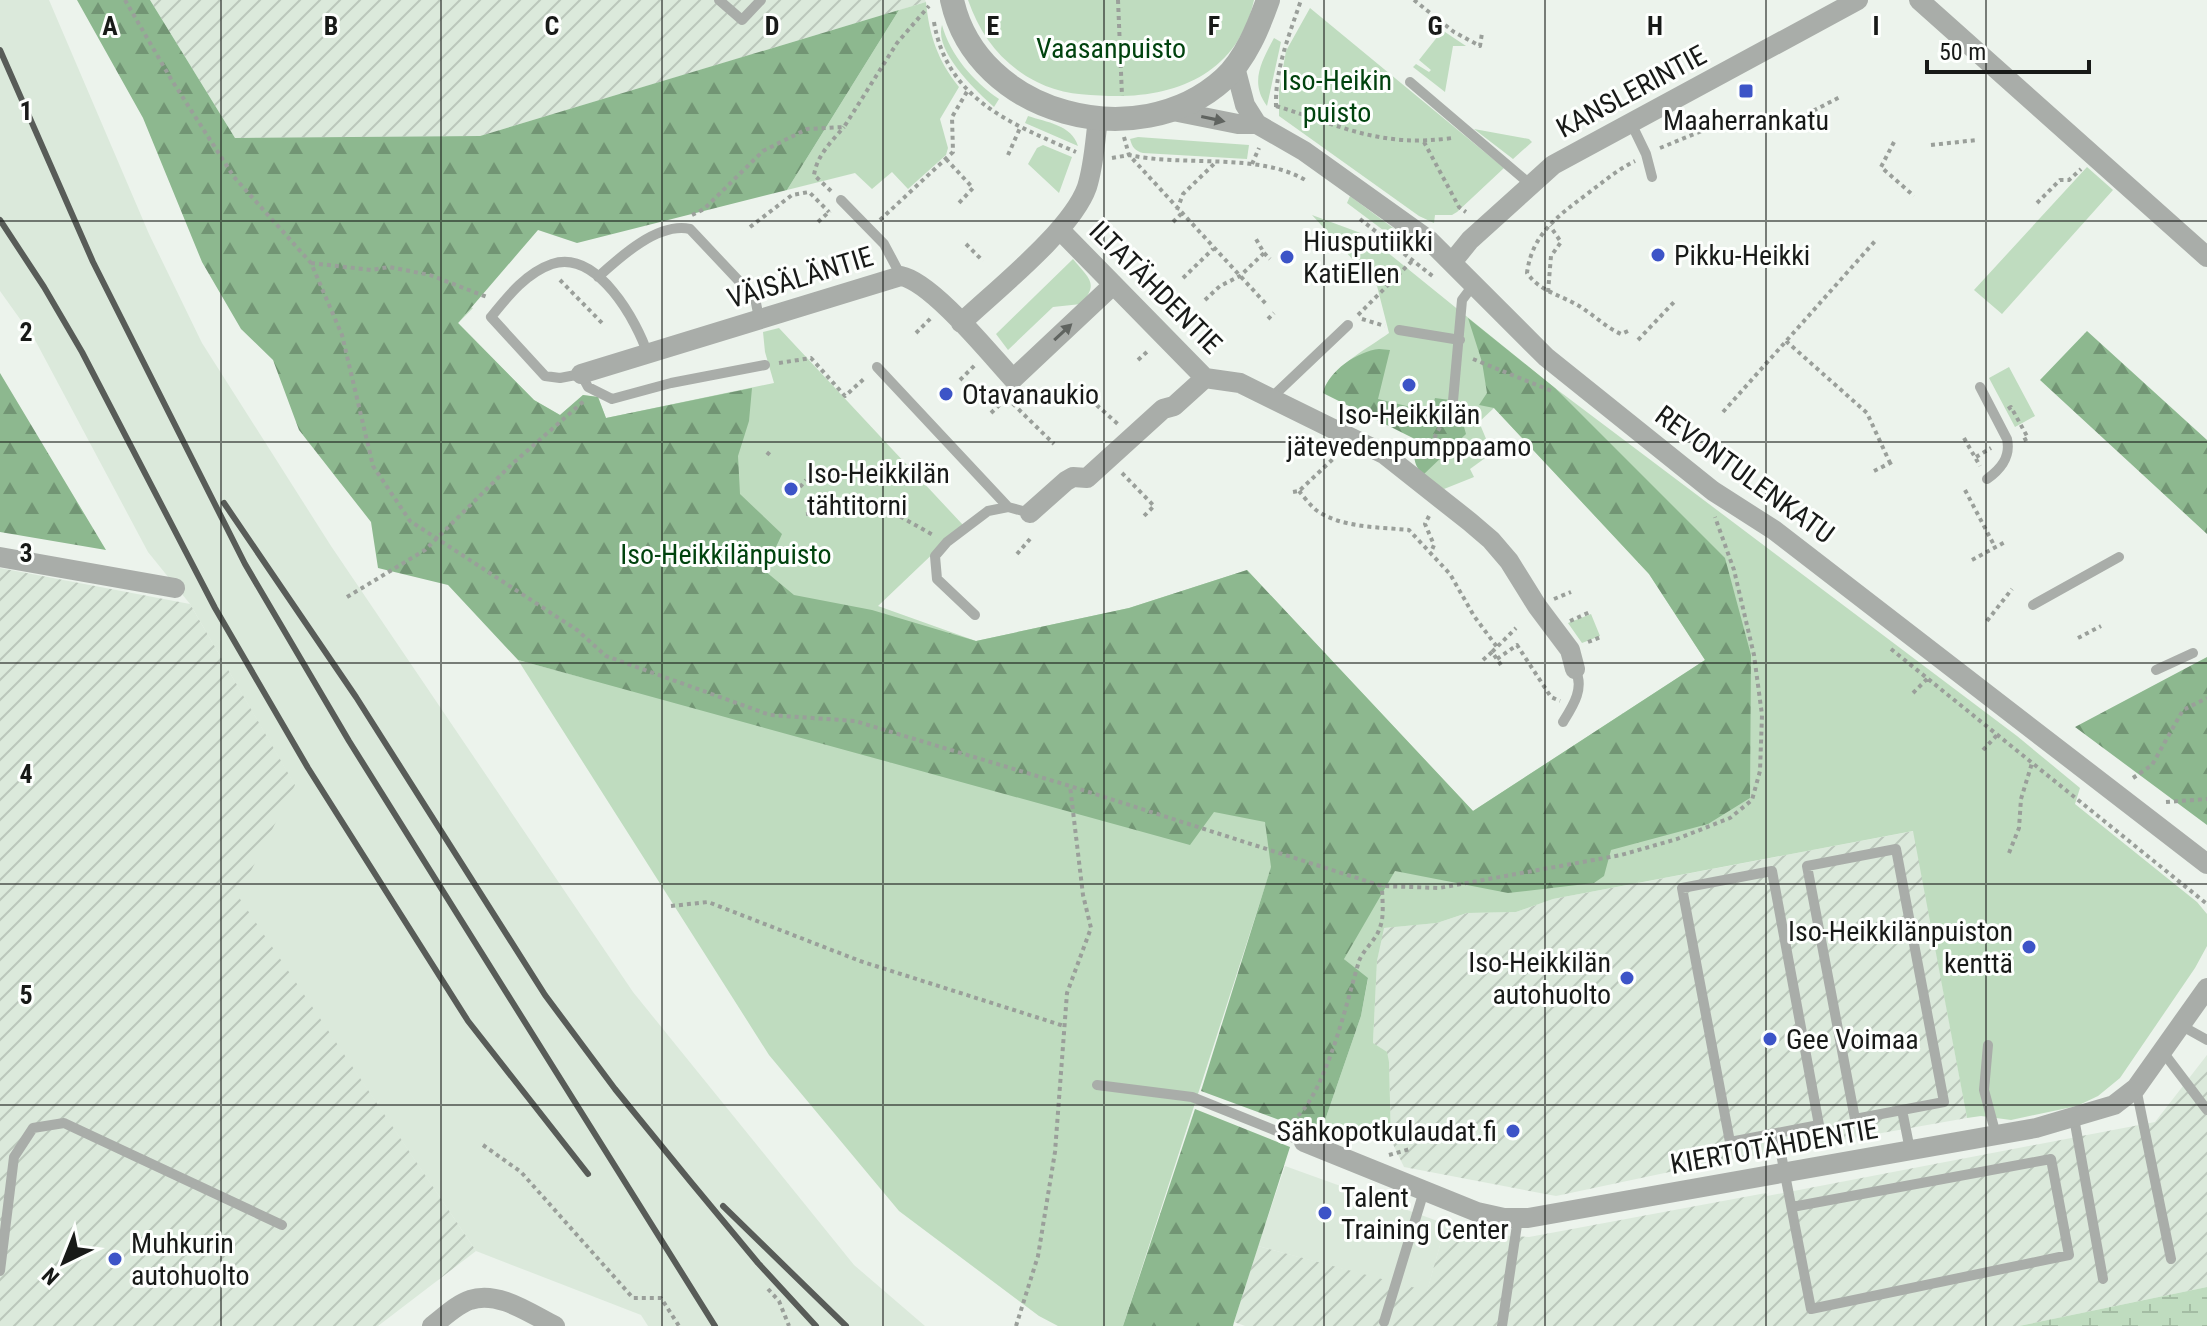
<svg xmlns="http://www.w3.org/2000/svg" width="2207" height="1326" viewBox="0 0 2207 1326" font-family="'Roboto Condensed',sans-serif">
  <style>
    .built { fill: #dbe9db }
    .industrial { fill: url(#industrial-furrows) }
    .green { fill: #bfdcbf }
    .forest { fill: url(#forest-firs) }
    .wetland { fill: url(#wetland-marsh) }
    .lines { fill: none; stroke-linecap: round; stroke-linejoin: round }
    .path { stroke: #9a9f9a; stroke-width: 4; stroke-dasharray: 4 4; stroke-linecap: butt }
    .service { stroke: #a9ada9; stroke-width: 10 }
    .minor { stroke: #a9ada9; stroke-width: 20 }
    .tertiary { stroke: #a9ada9; stroke-width: 24 }
    .rail { stroke: #585c58; stroke-width: 6 }
    .oneway { fill: #606460 }
    .grid { fill: none; stroke: #181a18; stroke-width: 2; stroke-opacity: 0.55 }
    .poi-dot { fill: #3d54c7; stroke: #fdfffd; stroke-width: 3 }
    .labels { text-anchor: middle; stroke-width: 6; stroke-linejoin: round; paint-order: stroke }
    .park-label { font-size: 28px; fill: #00430e; stroke: #fdfffd }
    .street-label { font-size: 28px; fill: #181a18; stroke: #fdfffd }
    .poi-label { font-size: 28px; fill: #181a18; stroke: #fdfffd; text-anchor: start }
    .grid-label { font-size: 26px; text-anchor: middle; font-weight: bold; fill: #181a18; stroke: #fdfffd; stroke-width: 6; stroke-linejoin: round; paint-order: stroke }
  </style>
  <defs>
    <pattern id="industrial-furrows" width="10" height="10" patternUnits="userSpaceOnUse" patternTransform="scale(2)"><rect width="10" height="10" fill="#dbe9db"/><path d="M-1 1l2-2M0 10L10 0M9 11l2-2" fill="none" stroke="#bbc7bb"/></pattern>
    <pattern id="forest-firs" width="22" height="20" patternUnits="userSpaceOnUse" patternTransform="scale(2)"><rect width="22" height="20" fill="#8db88f"/><path d="M5 1l3.5 6h-7zM16 11l3.5 6h-7z" fill="#729574"/></pattern>
    <pattern id="wetland-marsh" width="20" height="14" patternUnits="userSpaceOnUse" patternTransform="scale(2)"><rect width="20" height="14" fill="#bfdcbf"/><path d="M1 5h8M5 5V1M11 12h8M15 12V8" fill="none" stroke="#a3bca3"/></pattern>
  </defs>
  <rect width="100%" height="100%" fill="#ecf3ec"/>
  <path class="built" d="M0 0H49L149 234 202 343 331 546 633 992 854 1265 925 1326H648L641 1315 476 1251 237 896 294 784 190 604 148 552 35 340 0 291Z
    M1285 1166 1446 1224 1427 1292 1258 1246Z"/>
  <path class="industrial" d="M150 0H925L926 2 480 136 235 138Z
    M0 568 190 604 295 785 238 896 476 1251 378 1326H0Z
    M1914 831 1967 1118 1712 1163 1556 1196 1404 1167 1391 1140 1389 1062 1373 1043 1377 961 1383 928 1437 923 1467 913 1516 912 1553 899Z
    M2207 1055V1287L2019 1326H1245L1234 1322 1258 1246 1427 1291 1446 1224 1492 1235 1529 1237 1766 1193 1767 1196 2155 1122Z"/>
  <path class="green" d="M968 0H1254C1238 73 1177 98 1109 96 1084 95 1060 94 1037 82 1002 64 981 37 968 0Z
    M926 2C929 35 938 61 959 87L940 119 948 148 946 155 908 189 892 172 872 189 855 173 787 190 899 10Z
    M1310 8 1504 168 1457 212 1452 215H1435L1434 223 1419 216 1279 116V90L1286 51Z
    M1433 24 1466 46H1453L1445 92 1413 67 1416 64 1429 72 1431 70 1419 60 1438 36 1430 28Z
    M942 25C950 55 974 82 999 99L994 107C975 90 934 51 942 25Z
    M1274 38 1281 42 1267 106C1249 82 1262 61 1274 38Z
    M1028 116C1046 122 1072 125 1078 146L1025 123Z
    M1474 129 1529 139 1532 142 1513 159Z
    M1138 137 1249 145 1247 159 1143 153C1135 151 1132 147 1130 139Z
    M1043 145 1072 157 1059 193 1028 164 1037 148Z
    M2087 167 2113 190 2002 314 1974 290Z
    M1350 196 1416 245 1407 248 1347 203Z
    M1312 215 1366 235 1555 388 2017 736 2080 788 2075 804 2197 902 2207 914V946L2195 968 2120 1078 2098 1096 2077 1106 2011 1120 1981 1116 1967 1118 1913 831 1553 899 1516 912 1467 913 1437 923 1384 928 1377 961 1373 1043 1387 1052 1389 1062 1391 1140 1388 1142 1376 1134 1349 1129 1343 1133 1322 1129 1361 1016 1368 979 1344 959 1271 868 1123 1326H1058L1039 1316 899 1211 769 1055 518 660 584 678 326 266 473 308 458 323 534 400 560 415 583 395 598 397 606 418 774 383 765 352 763 332 779 328 963 525 878 606 976 641 1129 608 1247 570 1473 811 1705 660 1649 574 1494 408 1479 422 1492 453 1470 469 1474 477 1444 489C1426 478 1408 467 1417 443L1415 439 1323 393C1328 369 1370 347 1389 333L1377 286Z
    M1073 259C1088 278 1100 283 1081 304L1053 307 1008 350 996 334Z
    M2009 367 2035 416 2015 427 1989 378Z
    M1591 614 1600 636 1582 643 1568 623Z"/>
  <path class="forest" d="M77 0H150L235 138 480 136 899 10 787 190 577 243 538 230 458 323 534 400 560 415 583 395 598 397 606 418 752 388 749 421 738 456 740 494 782 534 765 571 794 595 872 610 976 641 1129 608 1247 570 1473 811 1705 660 1649 574 1494 408 1479 405 1487 393 1482 362 1468 318 1555 388 1725 558 1751 655 1750 798 1708 824 1611 850 1604 876 1594 883 1508 893 1395 871 1344 959 1368 978 1361 1016 1322 1129H1304L1201 1091 1271 867 1265 822 1214 812 1190 845 518 660 448 585 378 568 371 522 299 430 273 360 241 329 202 262 143 118Z
    M2087 331 2207 440V534L2040 380Z
    M1379 349 1390 350 1378 399 1431 412 1435 398 1457 401 1466 434 1423 475C1414 465 1412 456 1417 443L1415 439 1323 393C1328 371 1358 351 1379 349Z
    M0 373 106 550 0 532Z
    M2207 657V825L2075 727Z
    M1195 1109 1290 1147 1234 1322 1233 1326H1123Z"/>
  <path class="wetland" d="M2207 1287V1326H2019Z"/>
  <g class="lines">
    <path class="path" d="M125 0 171 79 234 177 311 263 342 335 373 466 410 521 577 630 606 656 770 715 855 721 1070 786 1382 886 1439 888 1621 855 1677 839 1730 818 1752 800 1760 771 1762 715 1754 655 1734 570 1715 517
      M1118 0 1122 96
      M1414 0 1454 32 1480 46 1482 33
      M934 22C947 100 1012 124 1076 152
      M1276 106C1342 126 1380 148 1452 138
      M1276 107C1275 68 1289 36 1301 0
      M1124 137 1129 155 1266 304
      M1424 142 1459 207 1466 212
      M1894 142 1881 167 1914 196
      M1931 145 1977 140
      M1660 148 1719 124 1774 122 1807 114 1840 97
      M1008 155 1020 128
      M1112 158 1129 155C1183 167 1260 152 1307 181
      M946 159 973 188 959 203
      M1252 164 1259 148
      M831 191 814 175C817 155 832 141 844 127
      M2037 203 2060 180H2069L2081 169
      M1177 210 1183 194 1215 163
      M692 215 704 209 763 151 807 129 844 127 897 43 929 6
      M1360 219 1435 278
      M880 220 953 152 952 117 968 90
      M818 222 830 211
      M1173 222 1181 214
      M750 227 792 195 809 192 829 212
      M966 244 983 261
      M1264 253 1270 259
      M311 263 371 270 389 267 430 275 487 297
      M1125 268 1136 258
      M1183 278 1213 249
      M560 280 603 324
      M1548 292 1551 256 1561 242 1550 226
      M1205 300 1220 286 1240 276 1264 253 1256 239
      M1358 315 1414 259
      M1268 319 1274 313
      M1362 319 1385 326
      M1628 331 1621 334C1607 328 1595 316 1582 308 1563 295 1541 293 1527 273 1532 234 1558 216 1587 194 1603 182 1617 170 1635 161
      M916 333 931 318
      M1638 340 1675 301
      M1786 341 1867 413 1890 463
      M1473 359 1554 392
      M1138 360 1149 350
      M779 363 811 358 845 396 866 377
      M960 380 975 365
      M1099 394 1092 401 1119 425
      M1007 398 1054 444
      M2008 409 2011 407 2028 438 2020 442
      M1723 412 1876 240
      M991 413 1007 398
      M1964 438 1980 466
      M767 455 772 449
      M1976 457 1991 448
      M1423 459 1447 414
      M1874 471 1894 461
      M1122 473 1154 506 1143 517
      M800 487 806 480
      M1965 490 1995 547
      M1299 491C1304 497 1310 505 1316 510 1341 528 1379 527 1409 530L1450 574 1474 616 1497 647
      M1293 492 1299 491 1333 459
      M806 514 856 508 892 512 935 536
      M1429 516 1425 524 1434 545 1431 552
      M1017 554 1030 539
      M1972 560 2005 542
      M347 597 425 550 511 465 584 401
      M1554 599 1571 592
      M1570 621 1590 612
      M1987 621 2012 589
      M2078 638 2101 626
      M1588 642 1601 637
      M1891 649 2207 904
      M1497 659 1517 645 1551 697 1560 701
      M1483 660 1492 652
      M1501 665 1492 652 1516 628
      M1913 693 1929 677
      M1983 750 1999 733
      M2133 778 2152 765 2183 710 2207 698
      M2166 802 2207 799
      M2009 853 2019 828 2021 799 2032 763
      M671 906 708 902 860 961 1064 1026
      M1292 1121C1325 1098 1347 1001 1359 961 1363 950 1375 941 1379 930 1385 917 1382 900 1382 886
      M483 1145 521 1172 633 1298H661L679 1326
      M1389 1155 1410 1149
      M768 1289 779 1301 789 1326
      M1016 1326 1038 1256 1055 1152 1067 993 1091 928 1083 895 1070 786"/>
    <path class="service" d="M719 0 742 20 761 0
      M1410 82 1531 185
      M1631 123 1646 154 1652 177
      M841 200 884 244 901 276
      M598 277C620 257 658 222 690 229L755 298 759 318
      M1399 330 1460 340
      M648 355C637 321 597 249 552 264 526 273 508 296 491 317L545 376 560 378 581 374 588 387 612 399 671 383 765 365
      M877 367 1008 507 1030 513
      M1980 387 2007 439C2011 457 2001 469 1987 479
      M1270 399 1348 325
      M1453 401 1462 300 1474 284
      M2033 605 2119 557
      M975 615 937 579 935 556 947 542 988 511 1008 507
      M2156 670 2193 653
      M1563 722C1573 706 1585 688 1575 669
      M2182 1026 2207 1040
      M1988 1045 1984 1090 1996 1135
      M2163 1052 2207 1110
      M1097 1085 1192 1097 1304 1142
      M2136 1088 2171 1259
      M1902 1110 1855 1119 1807 866 1896 849 1944 1102 1902 1110 1910 1150
      M2074 1118 2103 1279
      M1777 1133 1730 1142 1682 888 1772 871 1819 1125 1777 1133 1811 1309 2069 1255 2051 1159 1792 1207
      M0 1271 14 1157 33 1128 64 1123 282 1225
      M1384 1322 1424 1191
      M1502 1326 1518 1218"/>
    <path class="minor" d="M1919 0 2207 257
      M1235 67 1245 105 1257 124
      M1168 110 1238 124H1257L1304 151 1430 241 1546 357 1713 491 1774 530 2207 864
      M1060 230 1205 378 1240 383 1384 454 1470 522 1491 540 1509 561 1537 606 1570 650 1575 669
      M1453 261 1470 240 1553 165 1858 0
      M961 323C996 290 1072 230 1087 187 1094 165 1095 141 1098 119
      M581 374 901 276C932 282 990 354 1013 379L1113 285
      M1030 513 1066 481 1073 477 1087 478 1163 409 1174 406 1205 378
      M0 557 175 588
      M1304 1142 1477 1212 1504 1218H1528L2036 1128 2114 1105 2136 1088 2207 988
      M432 1326C443 1318 457 1304 470 1300 498 1290 531 1314 555 1326"/>
    <path class="tertiary" d="M952 0C977 115 1138 157 1224 79 1246 58 1258 28 1268 0"/>
    <path class="rail" d="M0 50 93 262 245 564 349 741 715 1326
      M0 220 44 287 82 352 215 608 308 768 468 1021 588 1174
      M224 503 356 697 545 995 615 1089 690 1181 758 1263 816 1326
      M723 1206 846 1326"/>
  </g>
  <defs><path id="oneway-solid" d="M-6-.8H1V-3.2L6.5 0L1 3.2V.8H-6Z" transform="scale(2)"/></defs>
  <g class="oneway">
    <use href="#oneway-solid" transform="translate(1213 119) rotate(12)"/>
    <use href="#oneway-solid" transform="translate(1063 332) rotate(-43)"/>
  </g>
  <path class="grid" d="M221 0V1326M441 0V1326M662 0V1326M883 0V1326M1104 0V1326M1324 0V1326M1545 0V1326M1766 0V1326M1986 0V1326M0 221H2207M0 442H2207M0 663H2207M0 884H2207M0 1105H2207"/>
  <g class="poi-dot">
    <rect x="1738" y="83" width="16" height="16" rx="4"/>
    <circle cx="1658" cy="255" r="8"/>
    <circle cx="1287" cy="257" r="8"/>
    <circle cx="1409" cy="385" r="8"/>
    <circle cx="946" cy="394" r="8"/>
    <circle cx="791" cy="489" r="8"/>
    <circle cx="2029" cy="947" r="8"/>
    <circle cx="1627" cy="978" r="8"/>
    <circle cx="1770" cy="1039" r="8"/>
    <circle cx="1513" cy="1131" r="8"/>
    <circle cx="1325" cy="1213" r="8"/>
    <circle cx="115" cy="1259" r="8"/>
  </g>
  <g class="labels">
    <g class="park-label">
      <text x="1111" y="58">Vaasanpuisto</text>
      <text x="1337" y="90">Iso-Heikin<tspan x="1337" dy="32">puisto</tspan></text>
      <text x="726" y="564">Iso-Heikkilänpuisto</text>
    </g>
    <g class="street-label">
      <text transform="translate(1631 91) rotate(-28)" y="10">KANSLERINTIE</text>
      <text transform="translate(800 277) rotate(-17)" y="10">VÄISÄLÄNTIE</text>
      <text transform="translate(1156 287) rotate(45)" y="10">ILTATÄHDENTIE</text>
      <text transform="translate(1745 474) rotate(36)" y="10">REVONTULENKATU</text>
      <text transform="translate(1774 1146) rotate(-10)" y="10">KIERTOTÄHDENTIE</text>
    </g>
    <g class="poi-label">
      <text x="1746" y="130" text-anchor="middle">Maaherrankatu</text>
      <text x="1303" y="251">Hiusputiikki<tspan x="1303" dy="32">KatiEllen</tspan></text>
      <text x="1674" y="265">Pikku-Heikki</text>
      <text x="962" y="404">Otavanaukio</text>
      <text x="1409" y="424" text-anchor="middle">Iso-Heikkilän<tspan x="1409" dy="32">jätevedenpumppaamo</tspan></text>
      <text x="807" y="483">Iso-Heikkilän<tspan x="807" dy="32">tähtitorni</tspan></text>
      <text x="2013" y="941" text-anchor="end">Iso-Heikkilänpuiston<tspan x="2013" dy="32">kenttä</tspan></text>
      <text x="1611" y="972" text-anchor="end">Iso-Heikkilän<tspan x="1611" dy="32">autohuolto</tspan></text>
      <text x="1786" y="1049">Gee Voimaa</text>
      <text x="1497" y="1141" text-anchor="end">Sähkopotkulaudat.fi</text>
      <text x="1341" y="1207">Talent<tspan x="1341" dy="32">Training Center</tspan></text>
      <text x="131" y="1253">Muhkurin<tspan x="131" dy="32">autohuolto</tspan></text>
    </g>
  </g>
  <g class="grid-label">
    <text x="110" y="35">A</text>
    <text x="331" y="35">B</text>
    <text x="552" y="35">C</text>
    <text x="772" y="35">D</text>
    <text x="993" y="35">E</text>
    <text x="1214" y="35">F</text>
    <text x="1435" y="35">G</text>
    <text x="1655" y="35">H</text>
    <text x="1876" y="35">I</text>
    <text x="26" y="120">1</text>
    <text x="26" y="341">2</text>
    <text x="26" y="562">3</text>
    <text x="26" y="783">4</text>
    <text x="26" y="1004">5</text>
  </g>
  <g transform="translate(64 1262) rotate(223)" stroke="#fdfffd" stroke-width="6" paint-order="stroke">
  <path d="M0-6L14 30L0 20L-14 30Z" fill="#181a18"/>
  <text y="-12" font-size="22" font-weight="bold" text-anchor="middle" fill="#181a18">N</text>
  </g>
  <path d="M1927 60v12h162v-12" fill="none" stroke="#181a18" stroke-width="4"/>
  <text x="1939" y="60" font-size="24" fill="#181a18" stroke="#fdfffd" stroke-width="6" paint-order="stroke">50 m</text>
</svg>
